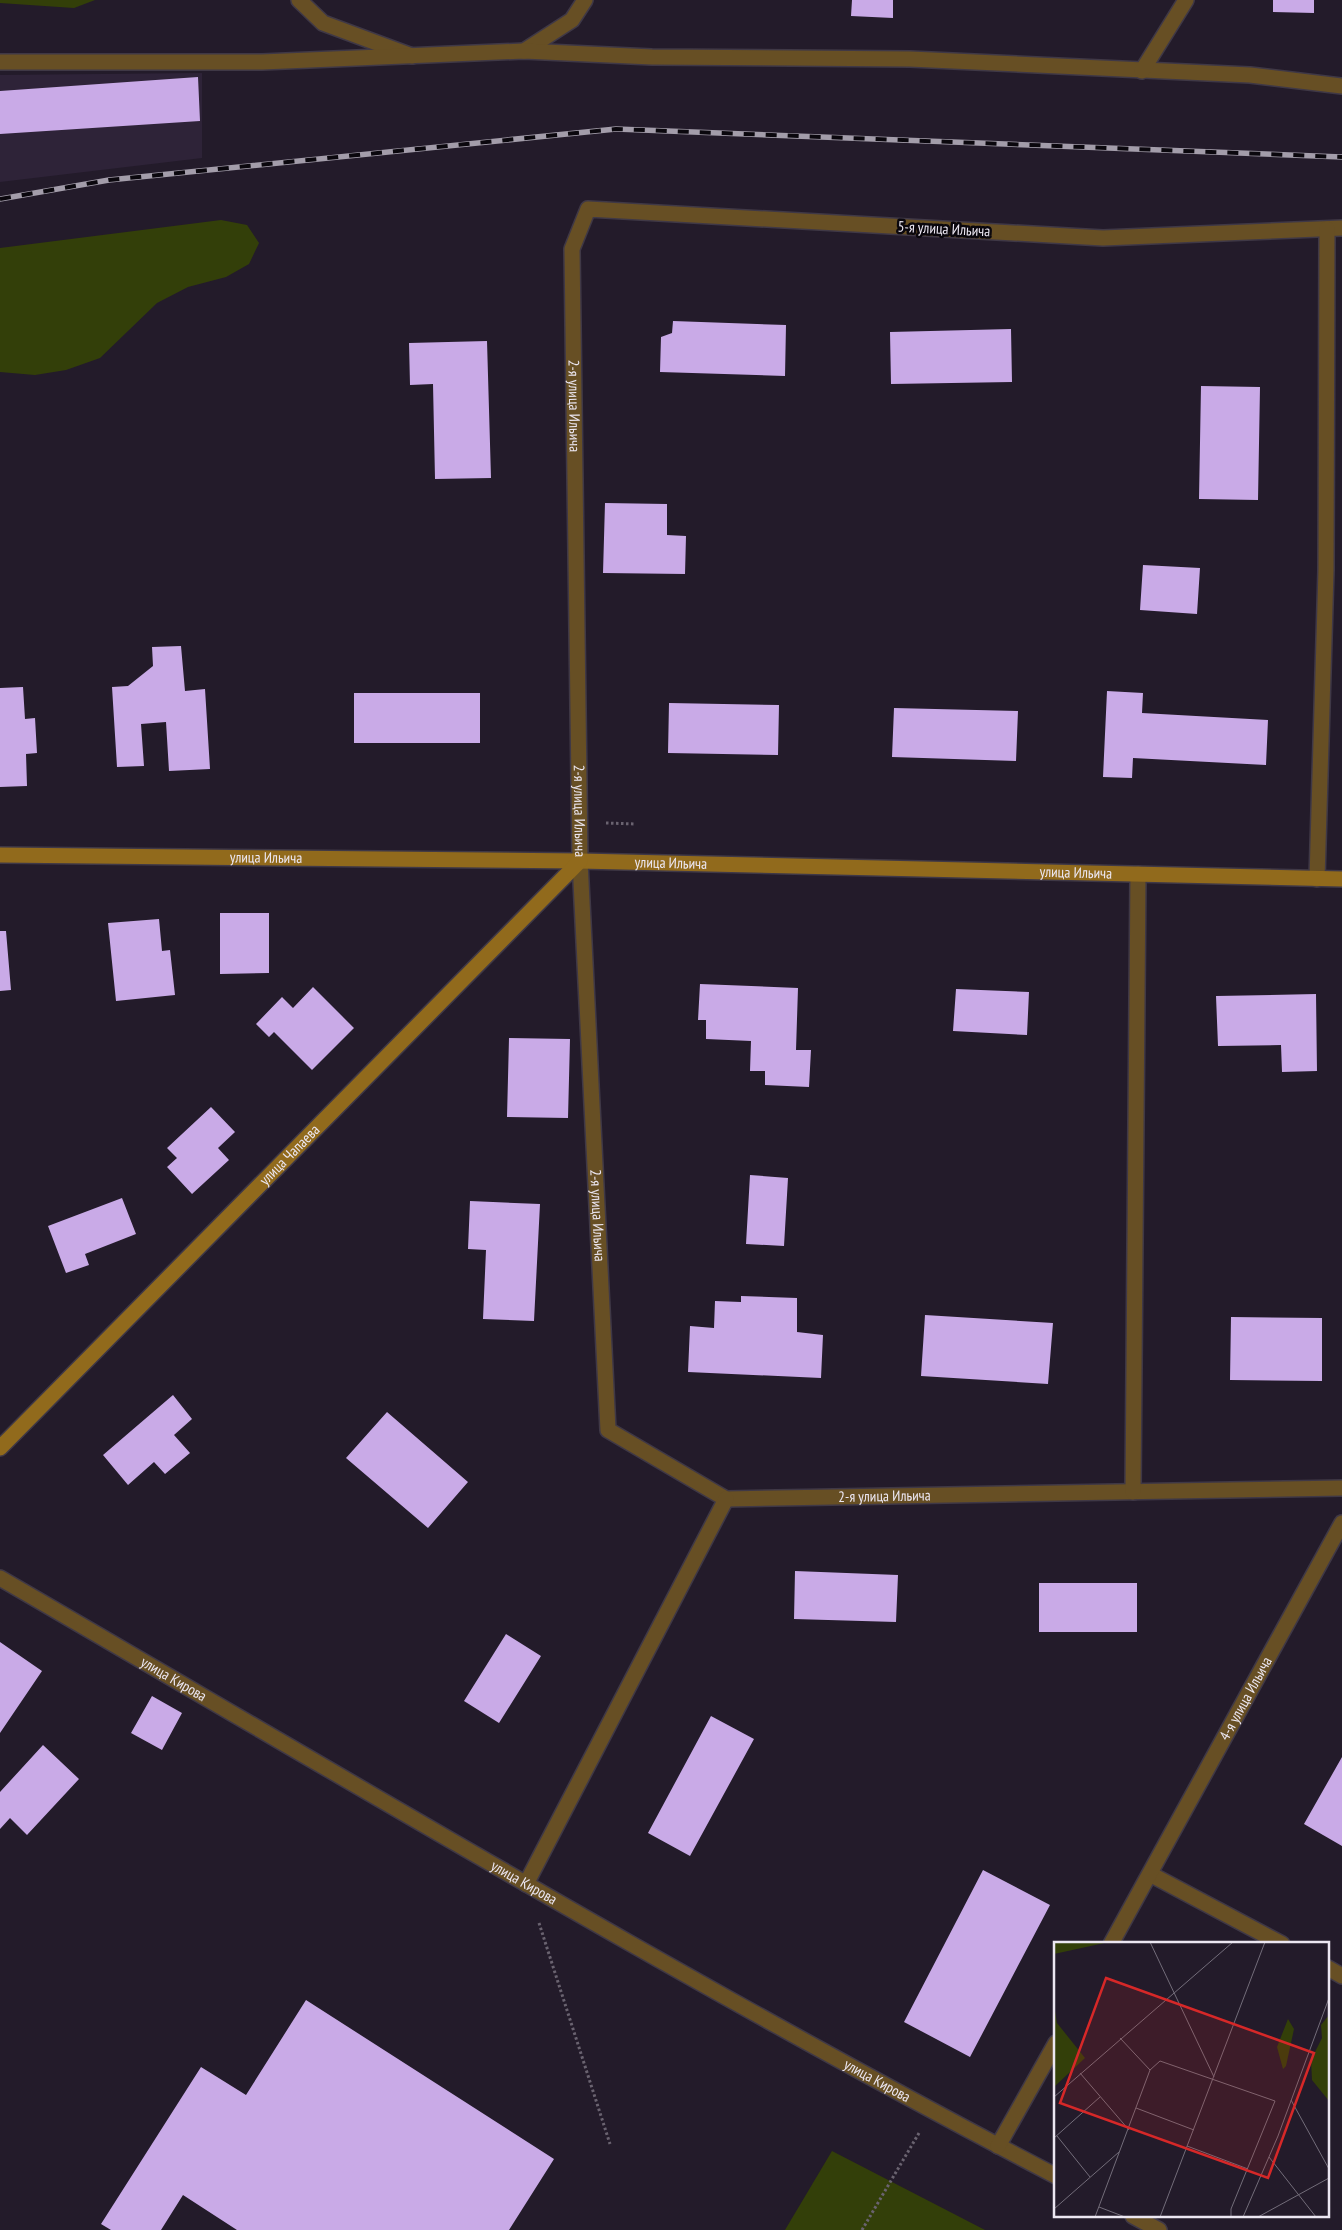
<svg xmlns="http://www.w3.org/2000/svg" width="1342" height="2230" viewBox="0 0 1342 2230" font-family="'PT Sans Narrow',sans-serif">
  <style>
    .built { fill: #2e2338 }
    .green { fill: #333f09 }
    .building { fill: #c9aae7 }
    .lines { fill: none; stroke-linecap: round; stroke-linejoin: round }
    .lane-casing { stroke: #3f3846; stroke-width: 18 }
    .street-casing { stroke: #3f3846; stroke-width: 18 }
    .secondary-casing { stroke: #3f3846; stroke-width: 18 }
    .path { stroke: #6a6370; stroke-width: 3; stroke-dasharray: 2.5 2.5; stroke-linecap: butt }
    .lane { stroke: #674f24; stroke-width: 15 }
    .street { stroke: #674f24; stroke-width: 15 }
    .secondary { stroke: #916a1c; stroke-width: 15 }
    .rail-casing { stroke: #a39daa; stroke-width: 5.5 }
    .rail { stroke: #0a070d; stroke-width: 4; stroke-dasharray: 11; stroke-linecap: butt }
    .labels { text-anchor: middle; stroke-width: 5; stroke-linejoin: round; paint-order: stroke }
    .street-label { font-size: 15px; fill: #ece7f2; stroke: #0a070d }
    .inset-road { fill: none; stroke: #736d7a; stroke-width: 1 }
    .view { fill: #d62828; fill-opacity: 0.15; stroke: #d62828; stroke-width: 2.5 }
    .inset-edge { fill: none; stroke: #ece7f2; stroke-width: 2.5 }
  </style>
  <rect width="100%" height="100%" fill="#231b2a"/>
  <path class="built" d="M202 73V158L0 182V75Z"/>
  <path class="green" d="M0 0H95L74 8 0 3Z
    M221 220 247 225 259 243 249 264 226 277 188 287 157 303 100 358 66 370 35 375 0 372V248Z
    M832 2151 985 2230H785Z"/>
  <path class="building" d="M852 0H893V18L851 16Z
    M1273 0H1314V13L1273 12Z
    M198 77 200 121 0 134V91Z
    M673 321 786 325 785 376 660 372 661 337 672 333Z
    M1011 329 1012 382 891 384 890 332Z
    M487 341 491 478 435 479 433 384 410 385 409 343Z
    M1201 386 1260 387 1258 500 1199 499Z
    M605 503 667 504V535L686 536 685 574 603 573Z
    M1143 565 1200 568 1197 614 1140 610Z
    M181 646 185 691 205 689 210 769 169 771 166 722 141 724 144 766 117 767 112 687 128 686 153 666 152 647Z
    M23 687 25 719 35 718 37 753 26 754 27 786 0 787V688Z
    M1107 691 1143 693 1142 713 1268 720 1266 765 1133 758 1132 778 1103 777Z
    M354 693H480V743H354Z
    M669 703 779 705 778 755 668 753Z
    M894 708 1018 711 1016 761 892 757Z
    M220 913H269V973L220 974Z
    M159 919 162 951 170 950 175 995 116 1001 108 923Z
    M0 931H6L11 990 0 991Z
    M700 984 798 988 796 1050H811L809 1087 765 1085V1071H750L751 1041 706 1039V1020H698Z
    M313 987 354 1028 312 1070 274 1032 269 1037 256 1024 282 997 293 1008Z
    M956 989 1029 992 1027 1035 953 1031Z
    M1316 994 1317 1071 1282 1072 1281 1045 1218 1046 1216 996Z
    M509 1038 570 1039 568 1118 507 1117Z
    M211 1107 235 1132 218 1148 229 1160 192 1194 167 1167 177 1158 167 1148Z
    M750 1175 788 1178 784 1246 746 1244Z
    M122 1198 136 1234 85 1254 89 1265 66 1273 48 1226Z
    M470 1201 540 1204 534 1321 483 1319 486 1250 468 1249Z
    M741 1296 797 1298V1332L823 1335 821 1378 688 1372 690 1326 714 1328 715 1301 741 1302Z
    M925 1315 1053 1323 1048 1384 921 1376Z
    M1231 1317 1322 1318V1381L1230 1380Z
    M173 1395 192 1419 174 1435 190 1453 165 1474 154 1462 128 1485 103 1455Z
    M387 1412 468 1482 428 1528 346 1458Z
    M795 1571 898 1575 896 1622 794 1619Z
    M1039 1583H1137V1632H1039Z
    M506 1634 541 1656 499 1723 464 1701Z
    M0 1642 42 1671 0 1733Z
    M152 1696 182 1713 162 1750 131 1733Z
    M711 1716 754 1739 690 1856 648 1833Z
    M43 1745 79 1779 27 1835 10 1818 0 1829V1792Z
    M1342 1757V1846L1304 1824Z
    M983 1870 1050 1905 970 2057 904 2022Z
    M306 2000 554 2159 509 2230H237L183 2195 161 2230H111L101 2224 201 2067 246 2095Z"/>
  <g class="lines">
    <g class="lane-casing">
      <path id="lane" d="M299 0 323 23 412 56"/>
    </g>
    <g class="street-casing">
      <g id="street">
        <path d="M524 51 572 20 585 0"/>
        <path d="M0 62H262L524 51 652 57 910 59 1250 75 1342 86"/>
        <path d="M1142 71 1186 0"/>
        <path id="s1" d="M1342 228 1103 238 588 209 572 249 580 861 608 1430 726 1499 1342 1488"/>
        <path d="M1317 879 1326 570 1327 229"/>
        <path d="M1133 1492 1138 874"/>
        <path id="s2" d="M0 1578C350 1781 697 1989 1056 2176"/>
        <path d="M1150 1874 1282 1944"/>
        <path d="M526 1884 726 1499"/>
        <path id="s3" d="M1111 1944 1342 1523"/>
        <path d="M1328 1968 1342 1976"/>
        <path d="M998 2146 1056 2043"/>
        <path d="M1133 2216 1159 2230"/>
      </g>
    </g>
    <g class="secondary-casing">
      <g id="secondary">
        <path id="s4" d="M0 855 580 861 1342 879"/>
        <path id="s5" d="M0 1448 580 861"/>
      </g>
    </g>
    <path class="path" d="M606 823 635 824
      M539 1923 610 2144
      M862 2230 919 2133"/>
    <use href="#lane" class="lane"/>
    <use href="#street" class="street"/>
    <use href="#secondary" class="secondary"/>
    <g class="rail-casing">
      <path id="rail" d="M0 199 109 180 616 129 1342 157"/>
    </g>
    <use href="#rail" class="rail"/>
  </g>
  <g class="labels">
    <g class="street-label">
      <text transform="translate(944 229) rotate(3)" y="5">5-я улица Ильича</text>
      <text dy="5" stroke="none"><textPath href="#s1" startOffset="955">2-я улица Ильича</textPath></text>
      <text dy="5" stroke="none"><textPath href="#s1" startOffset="1360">2-я улица Ильича</textPath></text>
      <text dy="5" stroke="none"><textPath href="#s4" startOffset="266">улица Ильича</textPath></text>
      <text dy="5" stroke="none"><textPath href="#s4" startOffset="671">улица Ильича</textPath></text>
      <text dy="5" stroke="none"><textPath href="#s4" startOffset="1076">улица Ильича</textPath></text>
      <text dy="5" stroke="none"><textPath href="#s5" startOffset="412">улица Чапаева</textPath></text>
      <text dy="5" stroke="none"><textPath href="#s1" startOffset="1765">2-я улица Ильича</textPath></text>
      <text dy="5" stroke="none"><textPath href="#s1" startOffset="2275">2-я улица Ильича</textPath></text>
      <text dy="5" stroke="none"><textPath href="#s2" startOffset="201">улица Кирова</textPath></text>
      <text dy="5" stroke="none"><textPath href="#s3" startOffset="280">4-я улица Ильича</textPath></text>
      <text dy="5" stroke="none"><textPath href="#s2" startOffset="606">улица Кирова</textPath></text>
      <text dy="5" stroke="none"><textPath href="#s2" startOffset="1011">улица Кирова</textPath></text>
    </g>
  </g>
  <g transform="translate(1054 1942)">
    <rect width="275" height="275" fill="#231b2a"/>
    <path d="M0 0H55L0 12ZM0 63 3 81 31 116 0 145ZM275 73V159L258 138 257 118 268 96 267 83ZM234 77 240 87 232 124 229 127 223 105Z" fill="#333f09"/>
    <path class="inset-road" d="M96 0 160 135M66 96 96 128M26 131 75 188M0 155 179 0M237 158 275 227M82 166 140 188M3 194 36 235M0 196 46 155M133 204 194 227M215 215 262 275M45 265 71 275M0 267 65 210M41 275 96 128 106 119 221 159 177 267V275M106 275 211 0M189 275 224 194 275 56M204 275 275 236"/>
    <path class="view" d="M52 36 260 111 214 236 6 161Z"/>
    <rect width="275" height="275" class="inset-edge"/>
  </g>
</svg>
